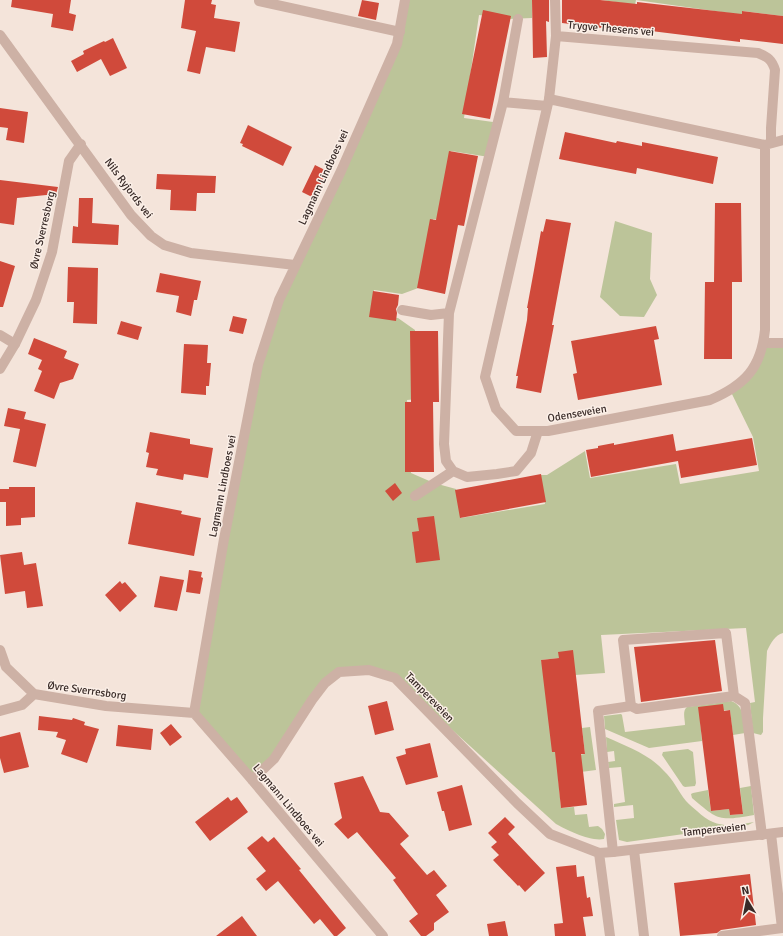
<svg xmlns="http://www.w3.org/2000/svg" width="783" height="936" viewBox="0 0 783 936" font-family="Signika,sans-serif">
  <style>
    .green { fill: #bcc499 }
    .building { fill: #d04a3b }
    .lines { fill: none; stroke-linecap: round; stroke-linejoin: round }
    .service { stroke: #cdb1a5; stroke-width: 10 }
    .minor { stroke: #cdb1a5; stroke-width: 10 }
    .labels { text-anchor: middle; stroke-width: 3; stroke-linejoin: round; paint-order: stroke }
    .street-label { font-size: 11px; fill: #382a27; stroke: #fbefe7 }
  </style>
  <rect width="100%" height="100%" fill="#f4e4da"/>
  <path class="green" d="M405 0H532V18L508 19 479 15 464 118 493 122 489 157 451 151 439 220 433 219 421 287 402 294 374 290 370 314 398 318 415 330 418 399 407 400 411 473 434 483 456 489 461 518 545 504 540 475H547L585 451 590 478 676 464 680 484 759 471 753 437 730 390 741 383 764 343H783V633C775 635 771 643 767 651L763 718V732L761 735 753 733 750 703 755 702 746 628 601 635 605 673 575 675 559 658 541 660 571 756 585 754 582 728 590 727 596 770 558 775 561 808 574 807 575 815 587 814 589 827 598 826 602 829 605 834 604 839C591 842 567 830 556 824L395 678 369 670 339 672 252 780 194 713 258 365 279 300 397 44Z
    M602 0H783V16L743 11V15L636 0 635 5Z
    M615 221 652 233 650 279 657 295 644 317 620 316 600 297Z
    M731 701C745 706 743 720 745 733L733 735 730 710 717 711 700 719 702 741 649 748 605 729 604 716 621 714 622 715 625 732 685 725C685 719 682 711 687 707Z
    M606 737C626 746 649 754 664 771 673 779 678 791 686 801 689 804 693 808 697 811 716 829 729 826 754 822L748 825 627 842 619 840 616 820 634 818 633 805 614 807V804L625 802 621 767 609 768 608 762 615 761 614 751 607 752Z
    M688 749 693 752 696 783 695 786 685 787 683 786 662 755 663 752Z
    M751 786 754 815C719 821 719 821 692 798L691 794 693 793 708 790 711 811 729 809 730 815 743 814 740 788Z"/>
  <path class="building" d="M12 0H71L69 13 76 15 73 31 51 27 53 14 11 7Z
    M185 0H212L211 4 216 5 214 18 240 22 235 52 206 47 200 74 187 71 196 31 181 28Z
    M362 0 379 3 376 20 358 16Z
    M532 0H549V22L546 21 547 57 533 58Z
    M562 0H600L637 4V2L742 14V11L783 16V44L740 39V42L635 29V32L562 23Z
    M483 10 511 16 490 119 462 114Z
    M113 38 127 68 110 76 101 59 77 72 71 61 84 54 83 51 104 41 105 42Z
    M0 108 28 112 24 143 6 140 8 128 0 127Z
    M248 125 292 147 283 166 242 146 243 144 240 143Z
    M565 132 616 143 617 141 642 146V142L718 157 713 184 637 168 636 174 559 159Z
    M449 151 478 156 464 226 458 225 445 294 417 288 430 219 436 220Z
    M315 165 327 171 314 198 302 192Z
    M157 174 216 176 215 193H197L196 211 170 210 171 190 156 189Z
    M0 180 58 187 56 194 17 198 14 225 0 223Z
    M79 198H93L92 223 119 225 118 245 72 243 73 226 78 227Z
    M715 203H741L742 282H732V359H704L705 282H714Z
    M546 219 571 223 552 325H554L541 393 516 388 518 376H516L527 320 528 308H527L534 270 541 231 543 232Z
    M0 261 15 266 3 307H0Z
    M68 267 98 268 97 324 73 323 74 302H67Z
    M160 273 201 281 197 300H194L191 316 176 312 179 296 156 292Z
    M373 291 399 295 398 305 396 309 397 313 396 321 369 317Z
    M233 316 247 319 243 334 229 331Z
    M121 321 142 327 138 340 117 334Z
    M656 326 659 339 654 340 662 385 578 400 573 374 577 373 571 341Z
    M410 331H438L439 402H433L434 472H405V402H411Z
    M34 338 67 351 64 358 79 364 73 379 60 383 54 399 34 391 42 371 38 369 42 360 28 354Z
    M184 344 208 345 207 363H211L209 386H206V395L181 393Z
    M8 408 26 412 24 419 46 424 36 467 13 462 20 429 4 426Z
    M150 432 190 439V444L213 448 208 478 184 474 183 480 156 475 158 469 146 467 149 453 146 452Z
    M673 434 676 451 752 438 757 465 681 478 678 461 591 477 586 450 598 448V446L614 443V445Z
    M541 474 546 502 460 518 455 490Z
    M395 483 402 493 393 501 385 491Z
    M9 487H35V517L21 518V525L6 526V502H0V489H9Z
    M136 502 182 511 181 514 201 518 194 556 128 544Z
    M434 516 440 560 416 563 412 532 419 531 417 518Z
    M22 552 24 565 36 563 43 606 27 608 25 591 5 594 0 555Z
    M189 570 202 572 201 577 203 578 200 594 186 592Z
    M160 576 184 580 177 611 154 607Z
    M120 581 122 584 125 582 137 596 120 612 105 595Z
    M715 640 722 691 641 702 634 647Z
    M573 650 585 754H581L587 805 561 808 555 752H552L541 660 559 658 558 652Z
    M387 701 394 730 375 735 368 706Z
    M723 704 724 711 730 710 743 814 730 815 729 809 711 811 698 707Z
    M39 716 72 720 73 718 85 722 84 725 99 729 87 763 61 754 66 740 56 737 58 732 38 730Z
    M171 724 182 737 170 746 160 733Z
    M118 725 153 729 151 750 116 746Z
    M20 732 29 767 4 773 0 758V737Z
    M430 743 438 777 406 785 396 757 406 754 405 749Z
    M363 776 380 812 389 813 409 836 400 844 427 875 434 870 447 886 436 895 449 912 434 923V930L426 936H421L409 921 418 914 393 880 396 878 357 832 348 839 334 824 342 818 334 783Z
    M462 785 472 825 449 831 444 811H442L437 792Z
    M228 797 231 801 237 797 248 812 210 841 195 822Z
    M505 817 515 827 508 834 545 873 525 892 519 885 518 886 493 860 499 855 491 847 497 842 488 833Z
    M262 836 268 842 274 837 301 869 299 870 346 928 337 936H334L320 919 314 924 278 881 266 891 256 879 266 871 247 848Z
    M576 865 577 877 584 876 587 898 590 897 593 916 583 917 586 936H555L554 924 563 923 556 867Z
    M750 874 756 925 721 930 717 933 680 936 674 883Z
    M242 916 257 936H216Z
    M505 921 508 936H489L487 924Z"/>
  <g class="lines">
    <path class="service" d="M555 0 556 36
      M259 1 400 32
      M549 99 556 36 758 53C768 57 772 60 775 70L771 128V143
      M503 102 518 19
      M402 310 431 315 449 313
      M0 335 15 344
      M764 343H783
      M538 431 531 453 516 471 497 474 467 477 453 471 446 461 444 444 449 313 503 102 547 106
      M415 496 453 471
      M631 706 637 709 734 696
      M771 834 782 928H783
      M634 850 644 936
      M613 852 598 711 631 706 623 640 726 633 734 696 745 703 762 835
      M722 936 782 928"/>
    <path class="minor" d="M0 35 131 215 151 236 164 245 191 253 295 265
      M765 145V330C761 368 745 385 710 400L548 431H516L496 409 485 377 549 99 765 145 783 140
      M0 369 15 344 36 300 52 252 69 161 81 144
      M0 650 6 667 34 694 106 706 194 713
      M0 711 22 705 34 694
      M252 780 274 759 312 700 325 683 339 672 369 670 395 678 517 803 550 834 599 853 613 852 783 832
      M599 853 610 936
      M383 936 248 775 194 713 224 539 258 365 279 300 341 171 397 44 405 0"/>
  </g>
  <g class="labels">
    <g class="street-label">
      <text transform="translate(611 28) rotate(5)" y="4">Trygve Thesens vei</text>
      <text transform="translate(323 177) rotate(-65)" y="4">Lagmann Lindboes vei</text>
      <text transform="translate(129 188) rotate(53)" y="4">Nils Ryjords vei</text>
      <text transform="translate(42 230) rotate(-77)" y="4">Øvre Sverresborg</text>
      <text transform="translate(577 413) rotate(-10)" y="4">Odenseveien</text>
      <text transform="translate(222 486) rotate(-79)" y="4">Lagmann Lindboes vei</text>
      <text transform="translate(87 690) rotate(8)" y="4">Øvre Sverresborg</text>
      <text transform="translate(430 697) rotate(46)" y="4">Tampereveien</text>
      <text transform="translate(289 805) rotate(50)" y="4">Lagmann Lindboes vei</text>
      <text transform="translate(714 829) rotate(-6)" y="4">Tampereveien</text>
    </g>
  </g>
  <g transform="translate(747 900) rotate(350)" stroke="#fbefe7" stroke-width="3" paint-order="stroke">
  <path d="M0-3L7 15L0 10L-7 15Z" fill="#382a27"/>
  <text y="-6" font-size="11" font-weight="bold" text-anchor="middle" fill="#382a27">N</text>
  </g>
</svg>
